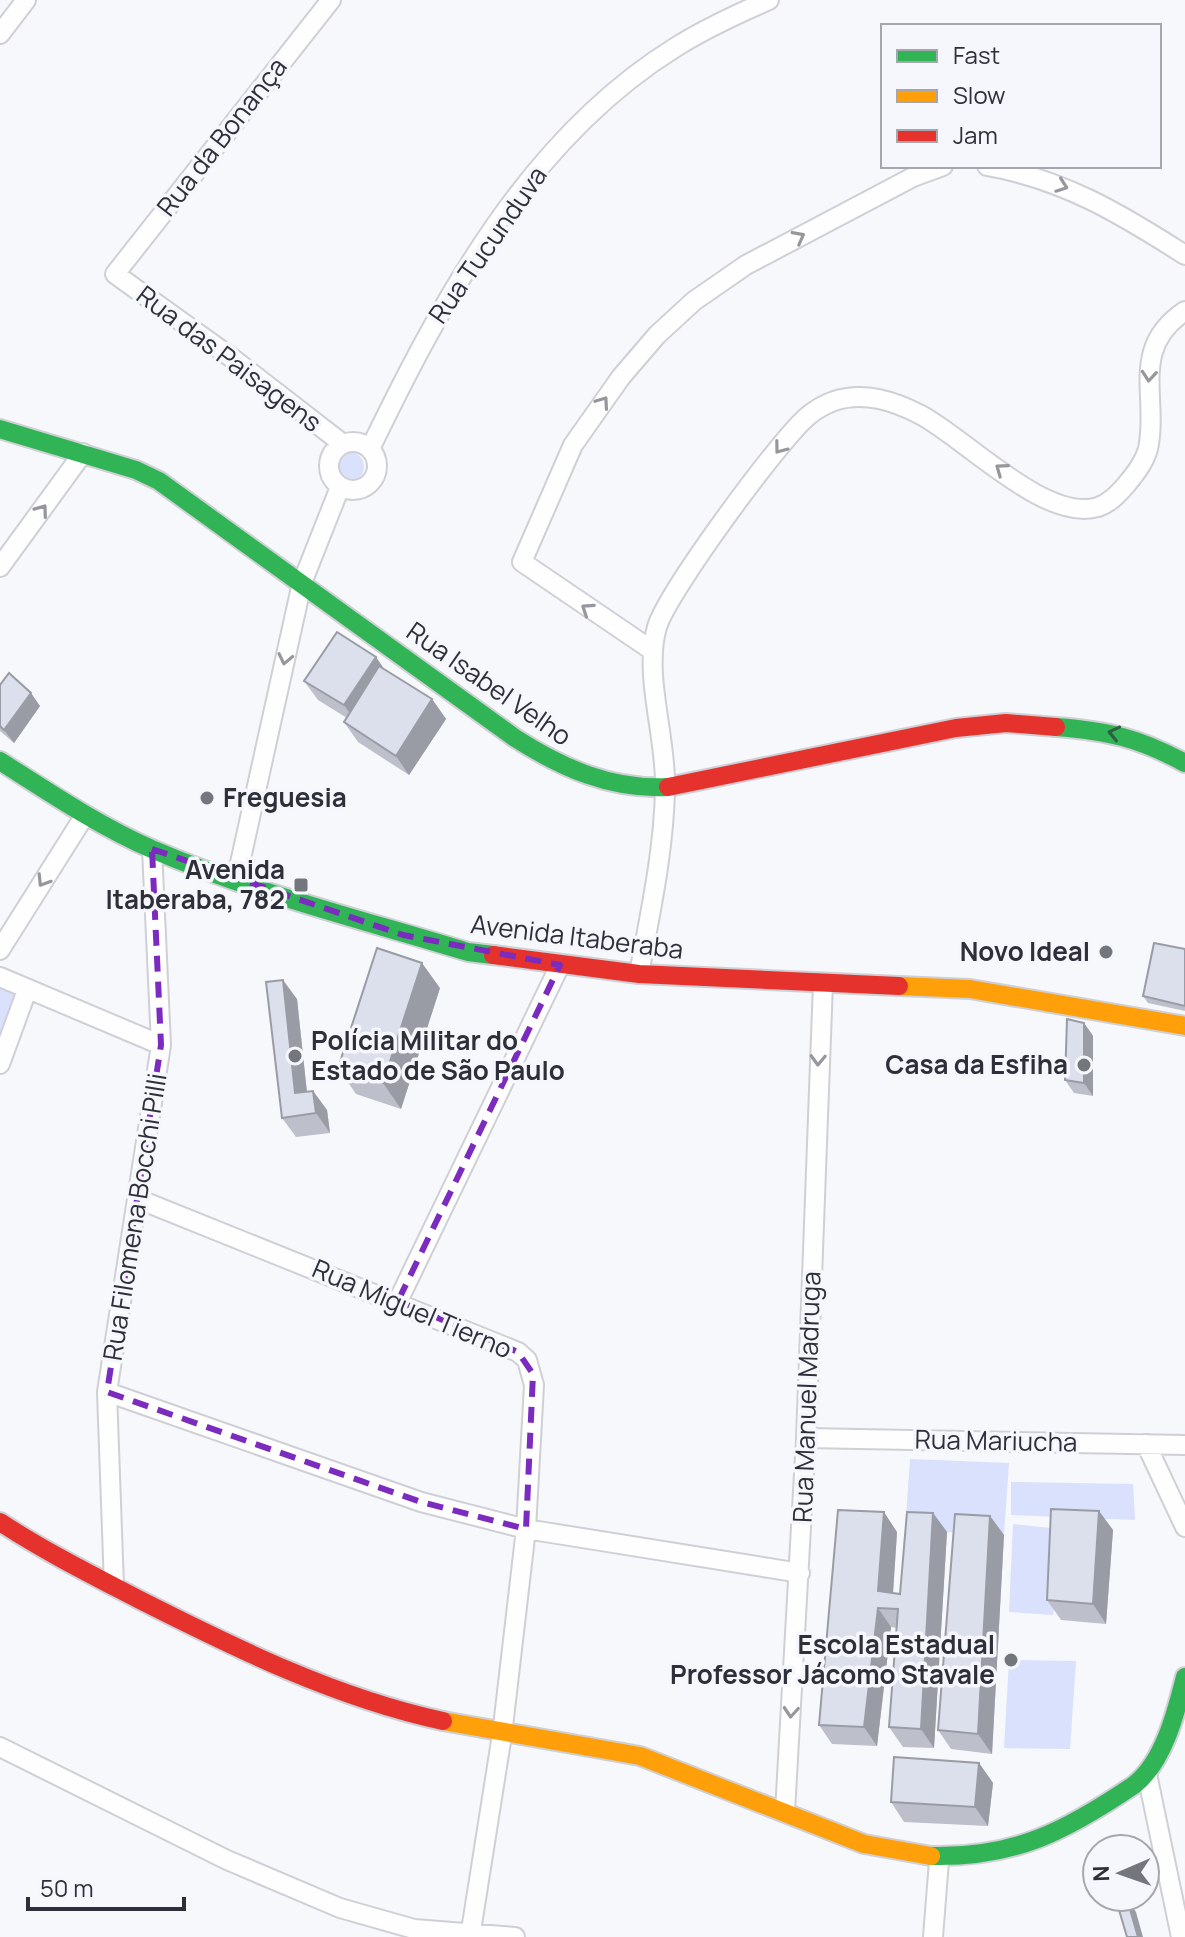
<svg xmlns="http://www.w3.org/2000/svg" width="1185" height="1937" viewBox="0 0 1185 1937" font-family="Manrope,sans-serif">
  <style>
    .green { fill: #d9e1fd }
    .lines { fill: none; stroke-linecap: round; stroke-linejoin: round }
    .street-casing { stroke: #cfd0d6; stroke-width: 22 }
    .fast-casing { stroke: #cfd0d6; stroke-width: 22 }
    .slow-casing { stroke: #cfd0d6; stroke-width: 22 }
    .jam-casing { stroke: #cfd0d6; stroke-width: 22 }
    .street { stroke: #fefefe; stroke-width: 18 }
    .fast { stroke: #30b455; stroke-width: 18 }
    .slow { stroke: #ff9f0a; stroke-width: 18 }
    .jam { stroke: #e5322d; stroke-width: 18 }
    .wall { fill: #bdc0cb }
    .shaded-wall { fill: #9a9ca5 }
    .building { fill: #dcdfec; stroke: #9a9ca5; stroke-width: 2 }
    .oneway { stroke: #96979c }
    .oneway2 { stroke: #2f5e43 }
    .marked { fill: none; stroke: #7b2cbf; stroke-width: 6; stroke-dasharray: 16 10; stroke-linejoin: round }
    .poi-dot { fill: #74767d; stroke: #f6f7fc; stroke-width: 3 }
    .labels { text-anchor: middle; stroke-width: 7; stroke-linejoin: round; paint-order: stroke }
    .street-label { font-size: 26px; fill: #2e3039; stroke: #f6f7fc }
    .poi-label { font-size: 26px; font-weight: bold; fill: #2e3039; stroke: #f6f7fc; text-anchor: end }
  </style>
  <rect width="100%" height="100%" fill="#f7f8fb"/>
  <path class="green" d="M332 467a16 16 0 1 1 32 0a16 16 0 1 1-32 0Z
    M0 977 27 990 0 1064Z
    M910 1459 1009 1463 1004 1535 905 1530Z
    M1011 1482 1133 1484 1135 1520 1011 1515Z
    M1013 1524 1060 1529 1053 1615 1009 1612Z
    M1009 1660 1076 1661 1070 1749 1004 1748Z"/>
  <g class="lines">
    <g class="street-casing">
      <path id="street" d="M331 0 115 274 232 358 343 444
        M0 34 26 0
        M987 166C1063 179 1121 214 1185 255
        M329 466a24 24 0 1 1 48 0a24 24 0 1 1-48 0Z
        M370 449C443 298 529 138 676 47 706 28 737 14 769 0
        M0 567 83 453
        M653 651 522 562 573 445 621 377 657 335 694 301 746 265 913 177 943 166
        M236 881 302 583 340 487
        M0 950 85 815
        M639 974C650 914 664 850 665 789 667 739 643 675 657 627 667 593 779 440 808 416 815 410 826 404 834 401 864 391 894 401 921 415 966 439 1046 523 1098 507 1110 503 1118 494 1126 485 1135 474 1144 463 1148 449 1159 398 1129 348 1185 311
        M0 977 161 1045
        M0 1064 27 990
        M138 1199 518 1352 527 1360 534 1385 526 1529 502 1735 470 1937
        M398 1301 560 965
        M107 1392 421 1502 526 1529 800 1573
        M806 1438 1185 1445
        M1146 1444 1185 1527
        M114 1586 107 1392 161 1045 152 849
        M0 1747 227 1860 340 1908 414 1929 515 1937
        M1147 1774 1181 1937
        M785 1812 806 1438 823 983
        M933 1937 939 1861"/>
    </g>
    <g class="fast-casing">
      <path id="fast" d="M0 429 136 470 159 481 515 738C562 768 611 790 668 787
        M1056 727C1108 731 1139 738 1185 763
        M0 761C50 793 99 826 154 850 255 893 363 920 468 952L493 955
        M931 1856C1015 1858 1066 1831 1134 1785 1164 1762 1176 1712 1185 1677"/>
    </g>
    <g class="slow-casing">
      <path id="slow" d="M899 986 970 989 1185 1026
        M443 1721 640 1756 864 1844 931 1856"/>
    </g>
    <g class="jam-casing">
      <path id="jam" d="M668 787 956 728 1006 723 1056 727
        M493 955 639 974 899 986
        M0 1522C44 1551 92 1575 138 1599 235 1648 336 1698 443 1721"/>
    </g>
    <use href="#street" class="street"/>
    <use href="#fast" class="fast"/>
    <use href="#slow" class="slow"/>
    <use href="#jam" class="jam"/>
  </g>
  <path class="wall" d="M384 669 432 699 446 719 409 775 358 742 344 722 347 718 318 700 304 681Z
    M0 685 40 706 14 743 0 731Z
    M1185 949V1011L1148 1003 1143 996Z
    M440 988 401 1109 356 1094 338 1068Z
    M297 999 307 1092 313 1091 327 1110 330 1133 296 1137 282 1118Z
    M1084 1023 1093 1036V1096L1074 1093 1065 1080Z
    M1099 1511 1113 1530 1106 1624 1061 1620 1047 1600Z
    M933 1513 947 1532 934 1748 903 1747 889 1727 897 1628 891 1627 877 1746 832 1744 819 1725 897 1532 893 1593 900 1594Z
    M990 1516 1004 1535 992 1754 951 1749 938 1730Z
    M979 1763 993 1783 988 1826 904 1822 891 1802Z"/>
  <path class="shaded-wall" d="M376 657 389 676 358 725 344 705Z
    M31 693 40 706 14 743 4 730Z
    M432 699 446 719 409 775 396 756Z
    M422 963 440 988 401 1109 383 1083Z
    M283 980 297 999 309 1112 295 1093Z
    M1084 1023 1093 1036V1096L1084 1083Z
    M313 1091 327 1110 330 1133 316 1113Z
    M1099 1511 1113 1530 1106 1624 1093 1604Z
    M884 1512 897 1532 892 1608 878 1591Z
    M933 1513 947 1532 934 1748 921 1729Z
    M990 1516 1004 1535 992 1754 978 1734Z
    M878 1608 891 1627 877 1746 864 1727Z
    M979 1763 993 1783 988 1826 975 1807Z
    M1127 1899 1136 1912 1143 1937H1138Z"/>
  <path class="building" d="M337 632 376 657 344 705 304 681Z
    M379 666 432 699 396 756 344 722Z
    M9 673 31 693 4 730 0 726V685Z
    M1154 943 1185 949V1006L1143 996Z
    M377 948 422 963 383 1083 338 1068Z
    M283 980 295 1093 313 1091 316 1113 282 1118 266 982Z
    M1067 1019 1084 1023V1083L1065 1080Z
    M1051 1509 1099 1511 1093 1604 1047 1600Z
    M838 1510 884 1512 878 1591 900 1594 907 1512 933 1513 921 1729 889 1727 898 1609 878 1608 864 1727 819 1725Z
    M955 1514 990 1516 978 1734 938 1730Z
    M894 1757 979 1763 975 1807 891 1802Z
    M1127 1899 1138 1937H1127L1117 1903Z"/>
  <defs><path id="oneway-chevron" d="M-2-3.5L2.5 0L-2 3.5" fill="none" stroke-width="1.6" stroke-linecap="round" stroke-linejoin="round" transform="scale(2)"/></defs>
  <g class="oneway">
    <use href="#oneway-chevron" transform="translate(1062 186) rotate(20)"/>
    <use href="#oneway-chevron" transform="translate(799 237) rotate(-28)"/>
    <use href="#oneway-chevron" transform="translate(1149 376) rotate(95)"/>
    <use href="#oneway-chevron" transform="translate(603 402) rotate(-55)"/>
    <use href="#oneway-chevron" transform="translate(780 448) rotate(127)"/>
    <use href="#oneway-chevron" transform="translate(1001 469) rotate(-144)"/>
    <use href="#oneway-chevron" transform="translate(42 510) rotate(-54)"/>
    <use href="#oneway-chevron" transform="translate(587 609) rotate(-146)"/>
    <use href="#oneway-chevron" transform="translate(285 659) rotate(102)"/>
    <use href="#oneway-chevron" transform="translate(43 881) rotate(122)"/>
    <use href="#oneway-chevron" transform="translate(818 1060) rotate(92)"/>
    <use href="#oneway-chevron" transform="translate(791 1712) rotate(94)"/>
  </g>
  <use class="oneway2" href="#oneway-chevron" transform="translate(1114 733) rotate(-167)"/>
  <path class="marked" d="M152 849 403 935 560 965 398 1301 518 1352 533 1374 526 1529 421 1502 107 1392 161 1045Z"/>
  <g class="poi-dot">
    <circle cx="207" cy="798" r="8"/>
    <rect x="293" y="877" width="16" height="16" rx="4"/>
    <circle cx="1106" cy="952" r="8"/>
    <circle cx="295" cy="1056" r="8"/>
    <circle cx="1084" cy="1065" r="8"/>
    <circle cx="1011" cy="1660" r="8"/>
  </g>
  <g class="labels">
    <g class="street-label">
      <text transform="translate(222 137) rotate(-52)" y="9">Rua da Bonança</text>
      <text transform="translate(488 245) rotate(-55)" y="9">Rua Tucunduva</text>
      <text transform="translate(229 359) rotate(37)" y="9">Rua das Paisagens</text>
      <text transform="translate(489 684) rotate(35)" y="9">Rua Isabel Velho</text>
      <text transform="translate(577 937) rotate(7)" y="9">Avenida Itaberaba</text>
      <text transform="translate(135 1217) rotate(-81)" y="9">Rua Filomena Bocchi Pilli</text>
      <text transform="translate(412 1309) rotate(23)" y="9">Rua Miguel Tierno</text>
      <text transform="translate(807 1397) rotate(-88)" y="9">Rua Manuel Madruga</text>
      <text transform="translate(996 1441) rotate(1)" y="9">Rua Mariucha</text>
    </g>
    <g class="poi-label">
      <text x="223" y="807" text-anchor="start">Freguesia</text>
      <text x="285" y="879">Avenida<tspan x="285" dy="30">Itaberaba, 782</tspan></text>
      <text x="1090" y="961">Novo Ideal</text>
      <text x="311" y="1050" text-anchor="start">Polícia Militar do<tspan x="311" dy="30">Estado de São Paulo</tspan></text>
      <text x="1068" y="1074">Casa da Esfiha</text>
      <text x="995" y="1654">Escola Estadual<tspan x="995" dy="30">Professor Jácomo Stavale</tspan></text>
    </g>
  </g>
  <rect x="881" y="24" width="280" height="144" fill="#f6f7fc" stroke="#a6a7ae" stroke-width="2"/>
  <rect x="897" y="50" width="40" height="12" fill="#30b455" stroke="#a6a7ae" stroke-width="2"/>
  <text x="953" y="64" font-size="24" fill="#2e3039">Fast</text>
  <rect x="897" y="90" width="40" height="12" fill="#ff9f0a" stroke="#a6a7ae" stroke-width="2"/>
  <text x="953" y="104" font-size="24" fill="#2e3039">Slow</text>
  <rect x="897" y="130" width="40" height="12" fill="#e5322d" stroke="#a6a7ae" stroke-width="2"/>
  <text x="953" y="144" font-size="24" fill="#2e3039">Jam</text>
  <g transform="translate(1121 1873) rotate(268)"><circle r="38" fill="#f6f7fc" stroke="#a6a7ae" stroke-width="2"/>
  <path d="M0-6L14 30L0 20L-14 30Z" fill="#74767d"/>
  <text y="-12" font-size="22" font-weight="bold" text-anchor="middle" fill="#2e3039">N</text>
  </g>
  <path d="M28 1897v12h156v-12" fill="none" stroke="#2e3039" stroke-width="4"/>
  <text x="40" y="1897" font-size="24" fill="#2e3039" stroke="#f6f7fc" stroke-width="6" paint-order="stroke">50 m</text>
</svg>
